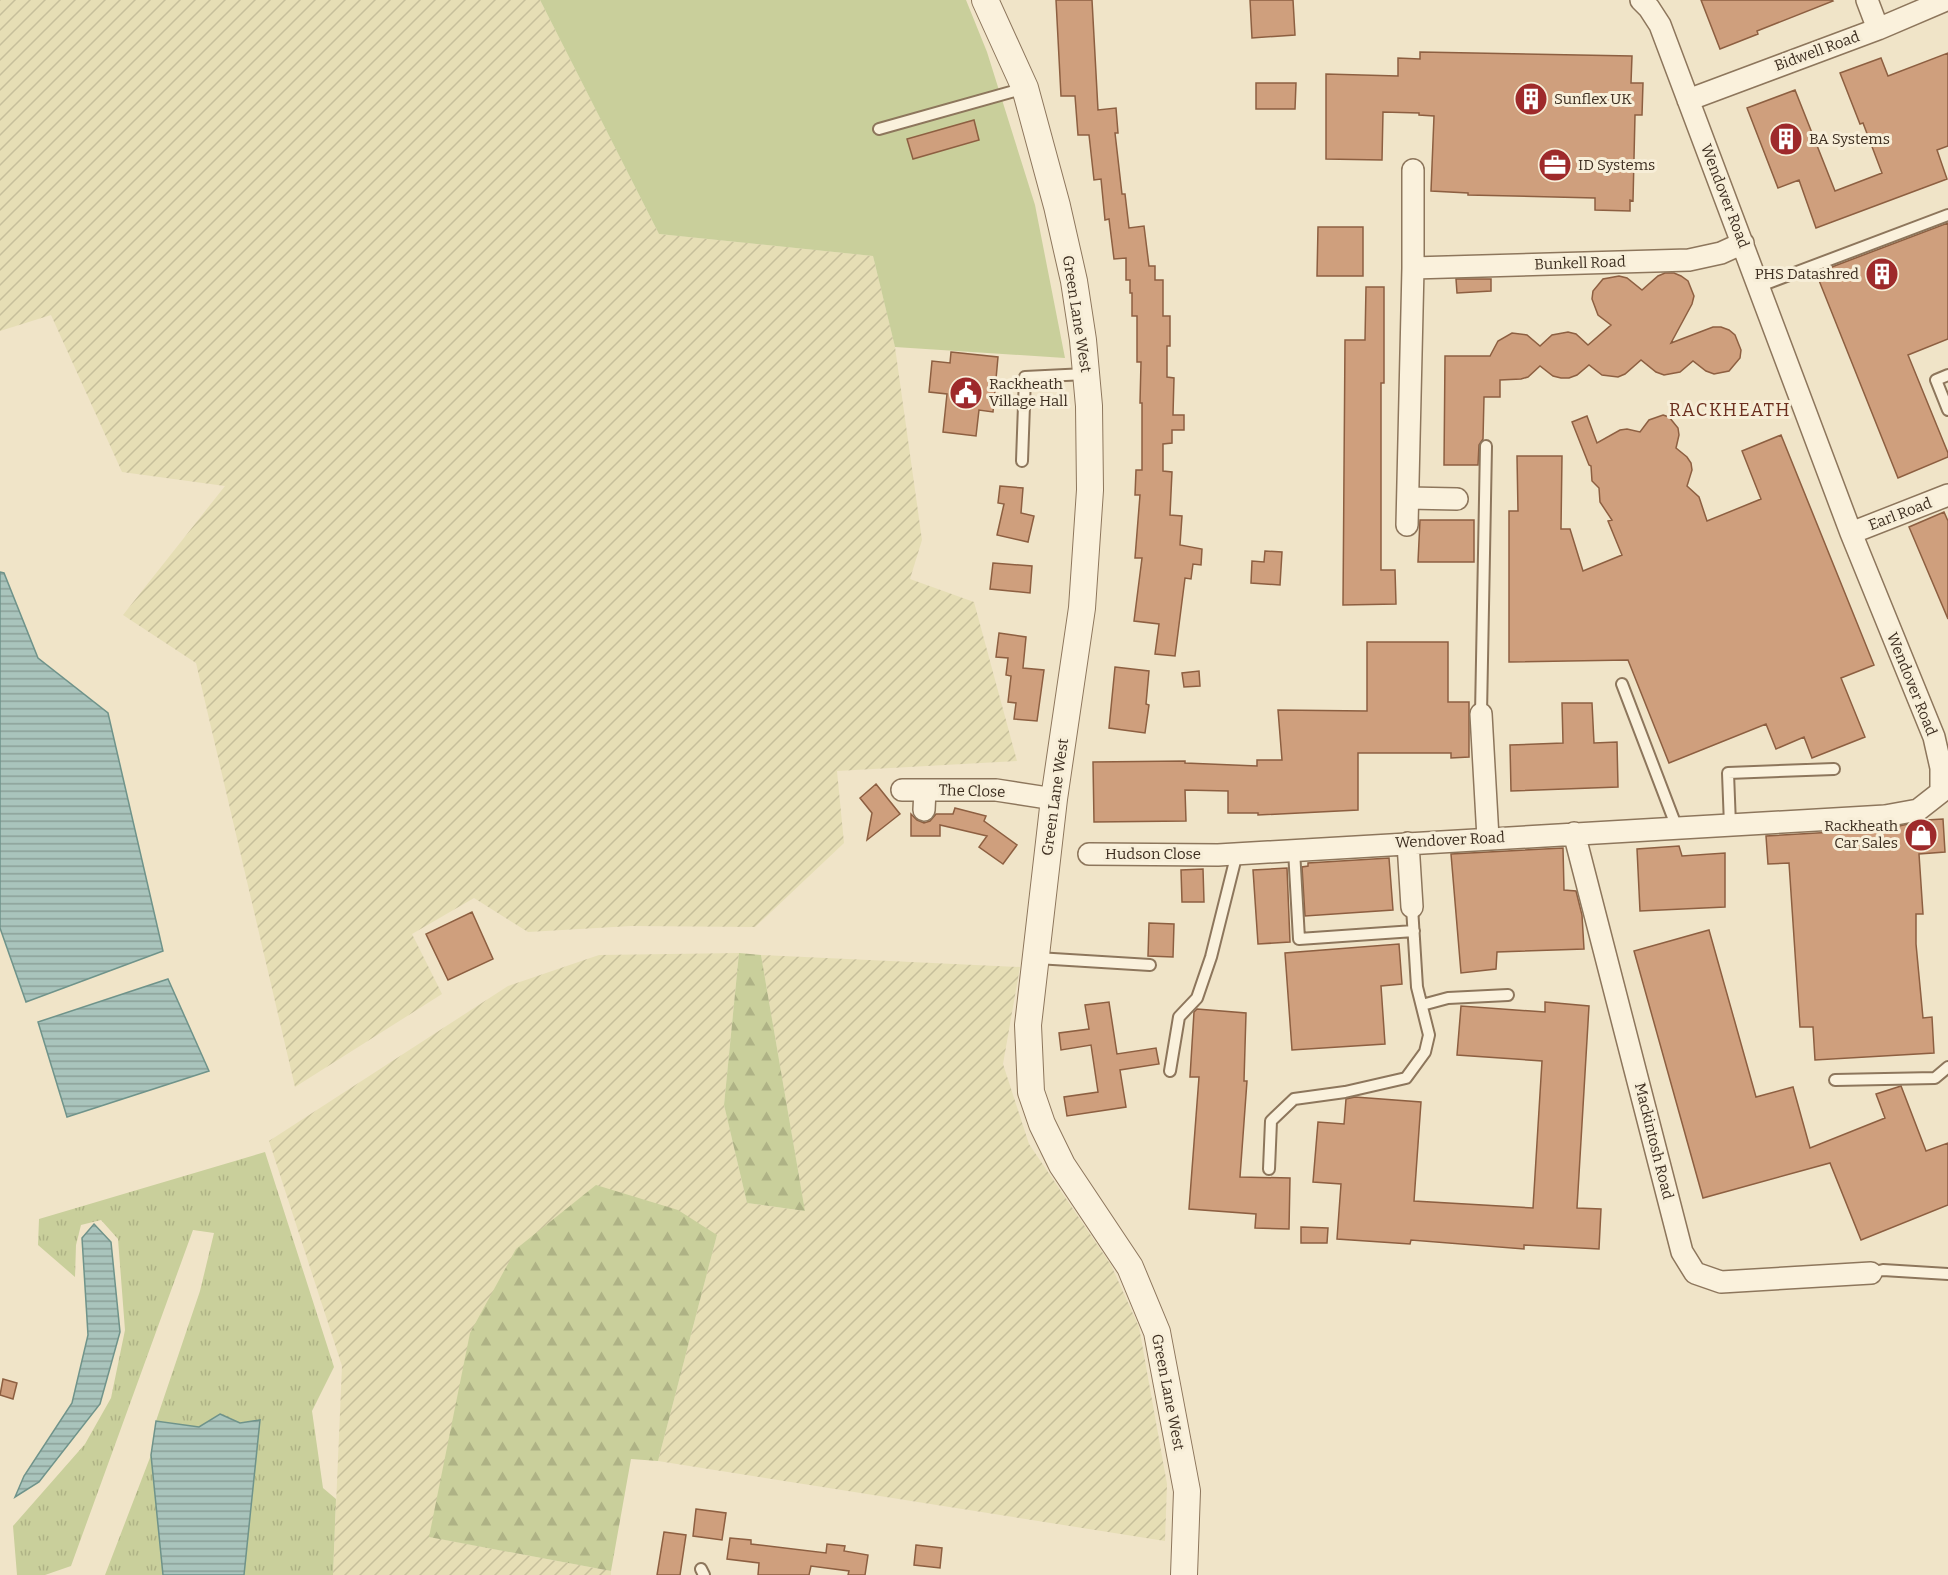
<svg xmlns="http://www.w3.org/2000/svg" width="1948" height="1575" viewBox="0 0 1948 1575" font-family="Bitter,serif">
  <style>
    .farmland { fill: url(#farmland-furrows) }
    .grass { fill: url(#grass-tufts) }
    .forest { fill: url(#forest-firs) }
    .park { fill: #c9cf9b }
    .water { fill: url(#water-rules); stroke: #6f938a; stroke-width: 1.5 }
    .building { fill: #cf9f7d; stroke: #8d5f41; stroke-width: 1.5 }
    .lines { fill: none; stroke-linecap: round; stroke-linejoin: round }
    .service-casing { stroke: #8d765c; stroke-width: 14 }
    .minor-casing { stroke: #8d765c; stroke-width: 24 }
    .tertiary-casing { stroke: #8d765c; stroke-width: 28 }
    .service { stroke: #faf1dc; stroke-width: 10 }
    .minor { stroke: #faf1dc; stroke-width: 21 }
    .tertiary { stroke: #faf1dc; stroke-width: 26 }
    .labels { text-anchor: middle; stroke-width: 6; stroke-linejoin: round; paint-order: stroke }
    .street-label { font-size: 15px; fill: #3d2e20; stroke: #f7eed8 }
    .poi-label { font-size: 15px; fill: #3d2e20; stroke: #f7eed8; text-anchor: start }
    .quarter-label { font-size: 18px; letter-spacing: 1.5px; fill: #6b2e1e; stroke: #f7eed8 }
  </style>
  <defs>
    <pattern id="farmland-furrows" width="10" height="10" patternUnits="userSpaceOnUse" patternTransform="scale(1.5)"><rect width="10" height="10" fill="#e6deb5"/><path d="M-1 1l2-2M0 10L10 0M9 11l2-2" fill="none" stroke="#c6bf9b"/></pattern>
    <pattern id="grass-tufts" width="24" height="20" patternUnits="userSpaceOnUse" patternTransform="scale(1.5)"><rect width="24" height="20" fill="#c9cf9b"/><path d="M3 7l-1-3M5 7V3M7 7l1-3M15 17l-1-3M17 17v-4M19 17l1-3" fill="none" stroke="#aeb285"/></pattern>
    <pattern id="forest-firs" width="22" height="20" patternUnits="userSpaceOnUse" patternTransform="scale(1.5)"><rect width="22" height="20" fill="#c9cf9b"/><path d="M5 1l3.5 6h-7zM16 11l3.5 6h-7z" fill="#aeb285"/></pattern>
    <pattern id="water-rules" width="6" height="5" patternUnits="userSpaceOnUse" patternTransform="scale(1.5)"><rect width="6" height="5" fill="#a9c4bc"/><path d="M0 2.5h6" fill="none" stroke="#8ba098"/></pattern>
  </defs>
  <rect width="100%" height="100%" fill="#f0e4c8"/>
  <path class="farmland" d="M0 0H540L659 234 873 256 895 347 922 540 910 579 974 602 1017 761 837 771 844 843 755 927 631 926 528 932 474 898 412 934 442 994 295 1087 196 663 123 615 225 486 122 472 51 315 0 331Z
    M739 953 724 1105 747 1203 805 1211 761 955 1020 967 1003 1064 1029 1144 1111 1265 1139 1327 1167 1484 1165 1541 658 1461 717 1235 430 1537 611 1571V1575H333L342 1366 269 1141 508 986 599 955Z"/>
  <path class="grass" d="M265 1152 334 1367 312 1411 323 1488 336 1499 333 1575H244L260 1420 240 1423 220 1414 199 1427 156 1421 200 1291 214 1233 193 1230 71 1566 45 1575H17L13 1526 85 1444 111 1398 125 1330 118 1239 101 1220 81 1225 76 1245 75 1277 38 1245 39 1219Z
    M151 1455 163 1575H105Z"/>
  <path class="forest" d="M739 953 761 955 805 1211 747 1203 724 1105Z
    M596 1185 678 1210 717 1235 658 1461 631 1459 611 1571 429 1537 470 1333 516 1249Z"/>
  <path class="park" d="M540 0H966L987 52 1035 205 1065 358 895 347 873 256 659 234Z"/>
  <path class="water" d="M0 572 4 573 38 658 108 713 163 951 26 1002 0 928Z
    M168 979 209 1071 67 1117 38 1022Z
    M94 1224 111 1242 120 1332 100 1404 39 1482 15 1497 24 1476 72 1403 88 1335 82 1238Z
    M220 1414 240 1423 260 1420 244 1575H163L151 1455 156 1421 199 1427Z"/>
  <path class="building" d="M1056 0H1092L1098 110 1116 108 1118 133H1115L1122 194H1125L1129 228 1144 226 1149 266H1155V280H1163V316H1170V346H1167V377L1174 378 1173 415H1184V430H1172V443L1163 444V471L1172 472 1170 515 1182 516 1180 545 1202 549 1201 565 1193 564 1191 579 1185 578 1175 656 1155 654 1159 624 1134 621 1142 558H1135L1140 495H1135L1136 470H1142V403H1140L1141 362H1137V316H1132V293H1130V280H1126V258L1114 259 1109 219 1105 220 1101 179 1094 180 1089 135H1078L1075 96H1061Z
    M1250 0H1293L1295 35 1252 38Z
    M1701 0H1832L1833 1 1757 31 1758 34 1720 49Z
    M1420 52 1632 56 1631 83H1643L1642 115H1635L1633 201 1630 200V211L1595 210V198L1468 195V193L1431 191 1434 116 1419 115V113L1383 112 1382 160 1326 159V74L1398 76V58L1420 59Z
    M1948 53V146L1937 150 1947 179 1816 228 1799 180 1778 188 1747 108 1795 90 1835 191 1882 173 1863 123 1860 124 1840 73 1881 58 1888 76Z
    M1256 83H1296L1295 109H1256Z
    M974 120 979 140 913 159 907 139Z
    M1948 223V339L1908 355 1948 453V457L1898 478 1816 273Z
    M1318 227H1363V276H1317Z
    M1665 273H1674L1681 276 1688 281 1694 296 1692 304 1671 343 1713 327H1721L1729 330 1735 335 1741 350 1740 358 1729 371 1714 374 1706 371 1693 361 1680 372 1664 375 1656 372 1641 360 1625 374 1618 377 1602 375 1589 365 1577 375 1569 378H1561L1553 376 1540 366 1528 377 1521 379 1500 380V397H1484L1483 439 1479 445 1478 465H1444L1445 356H1490L1498 341 1512 333 1527 335 1540 346 1552 335 1568 332 1576 334 1588 345 1611 325 1598 315 1592 299 1593 291 1603 279 1619 276 1627 278 1642 290 1658 276Z
    M1456 279H1491V291L1457 293Z
    M1366 287H1384V383H1381V570H1395L1396 604 1343 605 1345 340H1365Z
    M951 352 998 357 993 412 979 410 976 436 943 432 947 394 929 392 932 361 950 363Z
    M1663 415 1669 417 1678 428 1679 435 1676 448 1687 457 1691 463 1692 470 1687 486 1699 497 1707 521 1761 499 1742 451 1781 435 1874 665 1841 678 1865 737 1812 758 1804 737 1776 749 1766 724 1669 763 1628 660 1509 662V511H1518L1517 456H1562L1561 529H1570L1583 571 1622 555 1608 521 1612 520 1600 502 1599 488 1592 481 1591 466 1589 465 1572 422 1587 416 1597 443 1620 430 1627 429 1640 432 1649 420Z
    M1000 486 1023 488 1021 513 1034 516 1028 542 997 535 1004 504 998 503Z
    M1944 512 1948 521V619L1909 527Z
    M1420 520H1474V562H1418Z
    M1265 551 1282 552 1280 585 1251 583 1252 561 1264 562Z
    M993 563 1032 566 1030 593 990 589Z
    M999 633 1026 637 1023 668 1044 670 1037 721 1014 719 1016 703 1008 702 1011 676 1006 675 1008 658 996 657Z
    M1367 642H1448V702H1469V757L1451 758V753H1358V810L1258 815V813H1228V791L1185 790 1186 821 1094 822 1093 762 1185 761V763L1257 766V760H1282L1278 710 1367 711Z
    M1115 667 1149 671 1146 704 1149 705 1145 733 1109 728Z
    M1199 671 1200 686 1184 687 1182 673Z
    M1562 703H1592L1594 743 1617 742 1618 787 1511 791 1510 745 1563 743Z
    M876 784 900 814 867 840 872 813 860 798Z
    M955 808 986 816 984 821 1017 845 1003 864 979 847 987 836 940 825V836H911V814L917 820 924 823 930 821 936 814H953Z
    M1943 819 1945 852 1919 854 1923 914H1916V944L1923 1018 1932 1017 1934 1053 1815 1060 1813 1027H1800L1789 863 1768 864 1766 836 1886 829 1926 820Z
    M1679 846 1682 856 1725 853V907L1640 911 1637 849Z
    M1563 848 1564 890 1576 891 1582 915 1584 949 1497 952 1496 969 1461 973 1451 854Z
    M1389 858 1393 910 1305 916 1302 867 1308 866V863Z
    M1287 868 1290 942 1258 944 1253 870Z
    M1203 869 1204 902H1182L1181 870Z
    M472 912 493 959 448 980 426 934Z
    M1149 923 1174 924 1173 957 1148 956Z
    M1709 930 1756 1097 1793 1087 1810 1148 1885 1118 1876 1094 1901 1086 1926 1151 1948 1143V1205L1861 1240 1830 1163 1703 1198 1634 951Z
    M1399 944 1402 984 1381 986 1385 1044 1292 1050 1285 953Z
    M1109 1002 1117 1054 1156 1048 1159 1064 1120 1070 1126 1107 1067 1116 1064 1097 1098 1092 1091 1045 1061 1050 1059 1033 1089 1029 1085 1005Z
    M1545 1002 1589 1006 1577 1208 1601 1209 1599 1249 1524 1245V1249L1411 1240 1410 1244 1337 1239 1341 1184 1313 1182 1318 1122 1344 1124 1346 1099 1355 1097 1421 1102 1414 1201 1533 1208 1542 1061 1457 1055 1461 1006 1545 1012Z
    M1197 1009 1246 1013 1244 1081H1247L1240 1177 1290 1178 1289 1229 1255 1228 1256 1214 1189 1209 1199 1077H1190L1194 1012Z
    M1301 1227 1328 1228 1327 1243H1301Z
    M3 1379 17 1383 13 1399 0 1395Z
    M696 1509 726 1513 722 1540 693 1536Z
    M664 1532 686 1535 680 1575H657Z
    M730 1538 751 1540V1544L826 1553 827 1544 845 1546 844 1551 868 1555 865 1575H848L849 1571 811 1566 809 1575H758L759 1563 727 1559Z
    M916 1545 942 1548 940 1568 914 1565Z"/>
  <g class="lines">
    <g class="service-casing">
      <path id="service" d="M879 129 1025 88
        M1760 286 1948 215
        M1948 375 1936 380 1948 410
        M1022 461 1025 377 1086 374
        M1622 684 1677 828
        M1481 714 1486 446
        M1730 825 1728 773 1834 769
        M1294 850 1299 939 1414 931
        M1037 958 1150 965
        M1422 1005 1448 998 1508 995
        M1170 1071 1179 1017 1197 998 1211 957 1237 853
        M1835 1080 1935 1078 1948 1067
        M1269 1169 1271 1121 1294 1099 1345 1092 1406 1078 1425 1052 1429 1035 1417 987 1412 907
        M1871 1273 1883 1270 1948 1274
        M701 1569 704 1575"/>
    </g>
    <g class="minor-casing">
      <path id="minor" d="M1641 0 1649 8 1660 25 1851 533 1934 737 1941 768V792
        M1867 0 1878 29
        M1688 100 1878 29 1946 0
        M1413 170V268L1689 260 1721 253 1743 243
        M1408 498 1457 499
        M1407 525 1413 268
        M1851 533 1948 495
        M1481 714 1488 838
        M902 790H996L1054 799
        M924 810 925 790
        M1574 833 1682 1252 1695 1273 1721 1282 1871 1273
        M1408 843 1412 907
        M1089 854 1218 855 1885 816 1918 810 1941 792"/>
    </g>
    <g class="tertiary-casing">
      <path id="tertiary" d="M985 0 1025 88 1057 206 1074 281 1083 340 1089 406 1090 490 1082 608 1054 799 1028 1025 1031 1092 1042 1124 1062 1165 1130 1267 1157 1332 1187 1491 1184 1575"/>
    </g>
    <use href="#service" class="service"/>
    <use href="#minor" class="minor"/>
    <use href="#tertiary" class="tertiary"/>
  </g>
  <defs>
    <g id="building-disc" transform="scale(1.725)"><circle r="9.5" fill="#9e2a2b" stroke="#f7eed8"/><path d="M-4-6H4V6H1V3H-1V6H-4ZM-2.5-4.3h1.7v1.8h-1.7ZM.8-4.3h1.7v1.8H.8ZM-2.5-1h1.7V.8h-1.7ZM.8-1h1.7V.8H.8Z" fill="#fff"/></g>
    <g id="office-disc" transform="scale(1.725)"><circle r="9.5" fill="#9e2a2b" stroke="#f7eed8"/><path d="M-6-3h4V-5.5h4V-3h4V5H-6ZM-1-4.5V-3h2v-1.5ZM-6 0V1H6V0Z" fill="#fff"/></g>
    <g id="civic-disc" transform="scale(1.725)"><circle r="9.5" fill="#9e2a2b" stroke="#f7eed8"/><path d="M-.6-6.5H3V-4.5H.6V-3L4-1V1h2V6H-6V1h2V-1L-.6-3ZM-1.2 2.5V6h2.4V2.5Z" fill="#fff"/></g>
    <g id="shop-disc" transform="scale(1.725)"><circle r="9.5" fill="#9e2a2b" stroke="#f7eed8"/><path d="M-5-2.5h2.3a2.7 3.5 0 0 1 5.4 0H5L5.5 6h-11ZM-1.5-2.5h3a1.5 2.3 0 0 0-3 0Z" fill="#fff"/></g>
  </defs>
  <g fill-rule="evenodd">
    <use href="#building-disc" x="1531" y="99"/>
    <use href="#building-disc" x="1786" y="139"/>
    <use href="#office-disc" x="1555" y="165"/>
    <use href="#building-disc" x="1882" y="274"/>
    <use href="#civic-disc" x="966" y="393"/>
    <use href="#shop-disc" x="1921" y="835"/>
  </g>
  <g class="labels">
    <g class="street-label">
      <text transform="translate(1817 51) rotate(-20)" y="5">Bidwell Road</text>
      <text transform="translate(1725 196) rotate(69)" y="5">Wendover Road</text>
      <text transform="translate(1580 263) rotate(-2)" y="5">Bunkell Road</text>
      <text transform="translate(1077 314) rotate(81)" y="5">Green Lane West</text>
      <text transform="translate(1900 514) rotate(-21)" y="5">Earl Road</text>
      <text transform="translate(1912 684) rotate(68)" y="5">Wendover Road</text>
      <text transform="translate(972 791) rotate(2)" y="5">The Close</text>
      <text transform="translate(1055 797) rotate(-82)" y="5">Green Lane West</text>
      <text transform="translate(1450 840) rotate(-3)" y="5">Wendover Road</text>
      <text x="1153" y="859">Hudson Close</text>
      <text transform="translate(1654 1141) rotate(76)" y="5">Mackintosh Road</text>
      <text transform="translate(1168 1392) rotate(79)" y="5">Green Lane West</text>
    </g>
    <g class="poi-label">
      <text x="1554" y="104">Sunflex UK</text>
      <text x="1809" y="144">BA Systems</text>
      <text x="1578" y="170">ID Systems</text>
      <text x="1859" y="279" text-anchor="end">PHS Datashred</text>
      <text x="989" y="389">Rackheath<tspan x="989" dy="17">Village Hall</tspan></text>
      <text x="1898" y="831" text-anchor="end">Rackheath<tspan x="1898" dy="17">Car Sales</tspan></text>
    </g>
    <g class="quarter-label">
      <text x="1730" y="416">RACKHEATH</text>
    </g>
  </g>
</svg>
